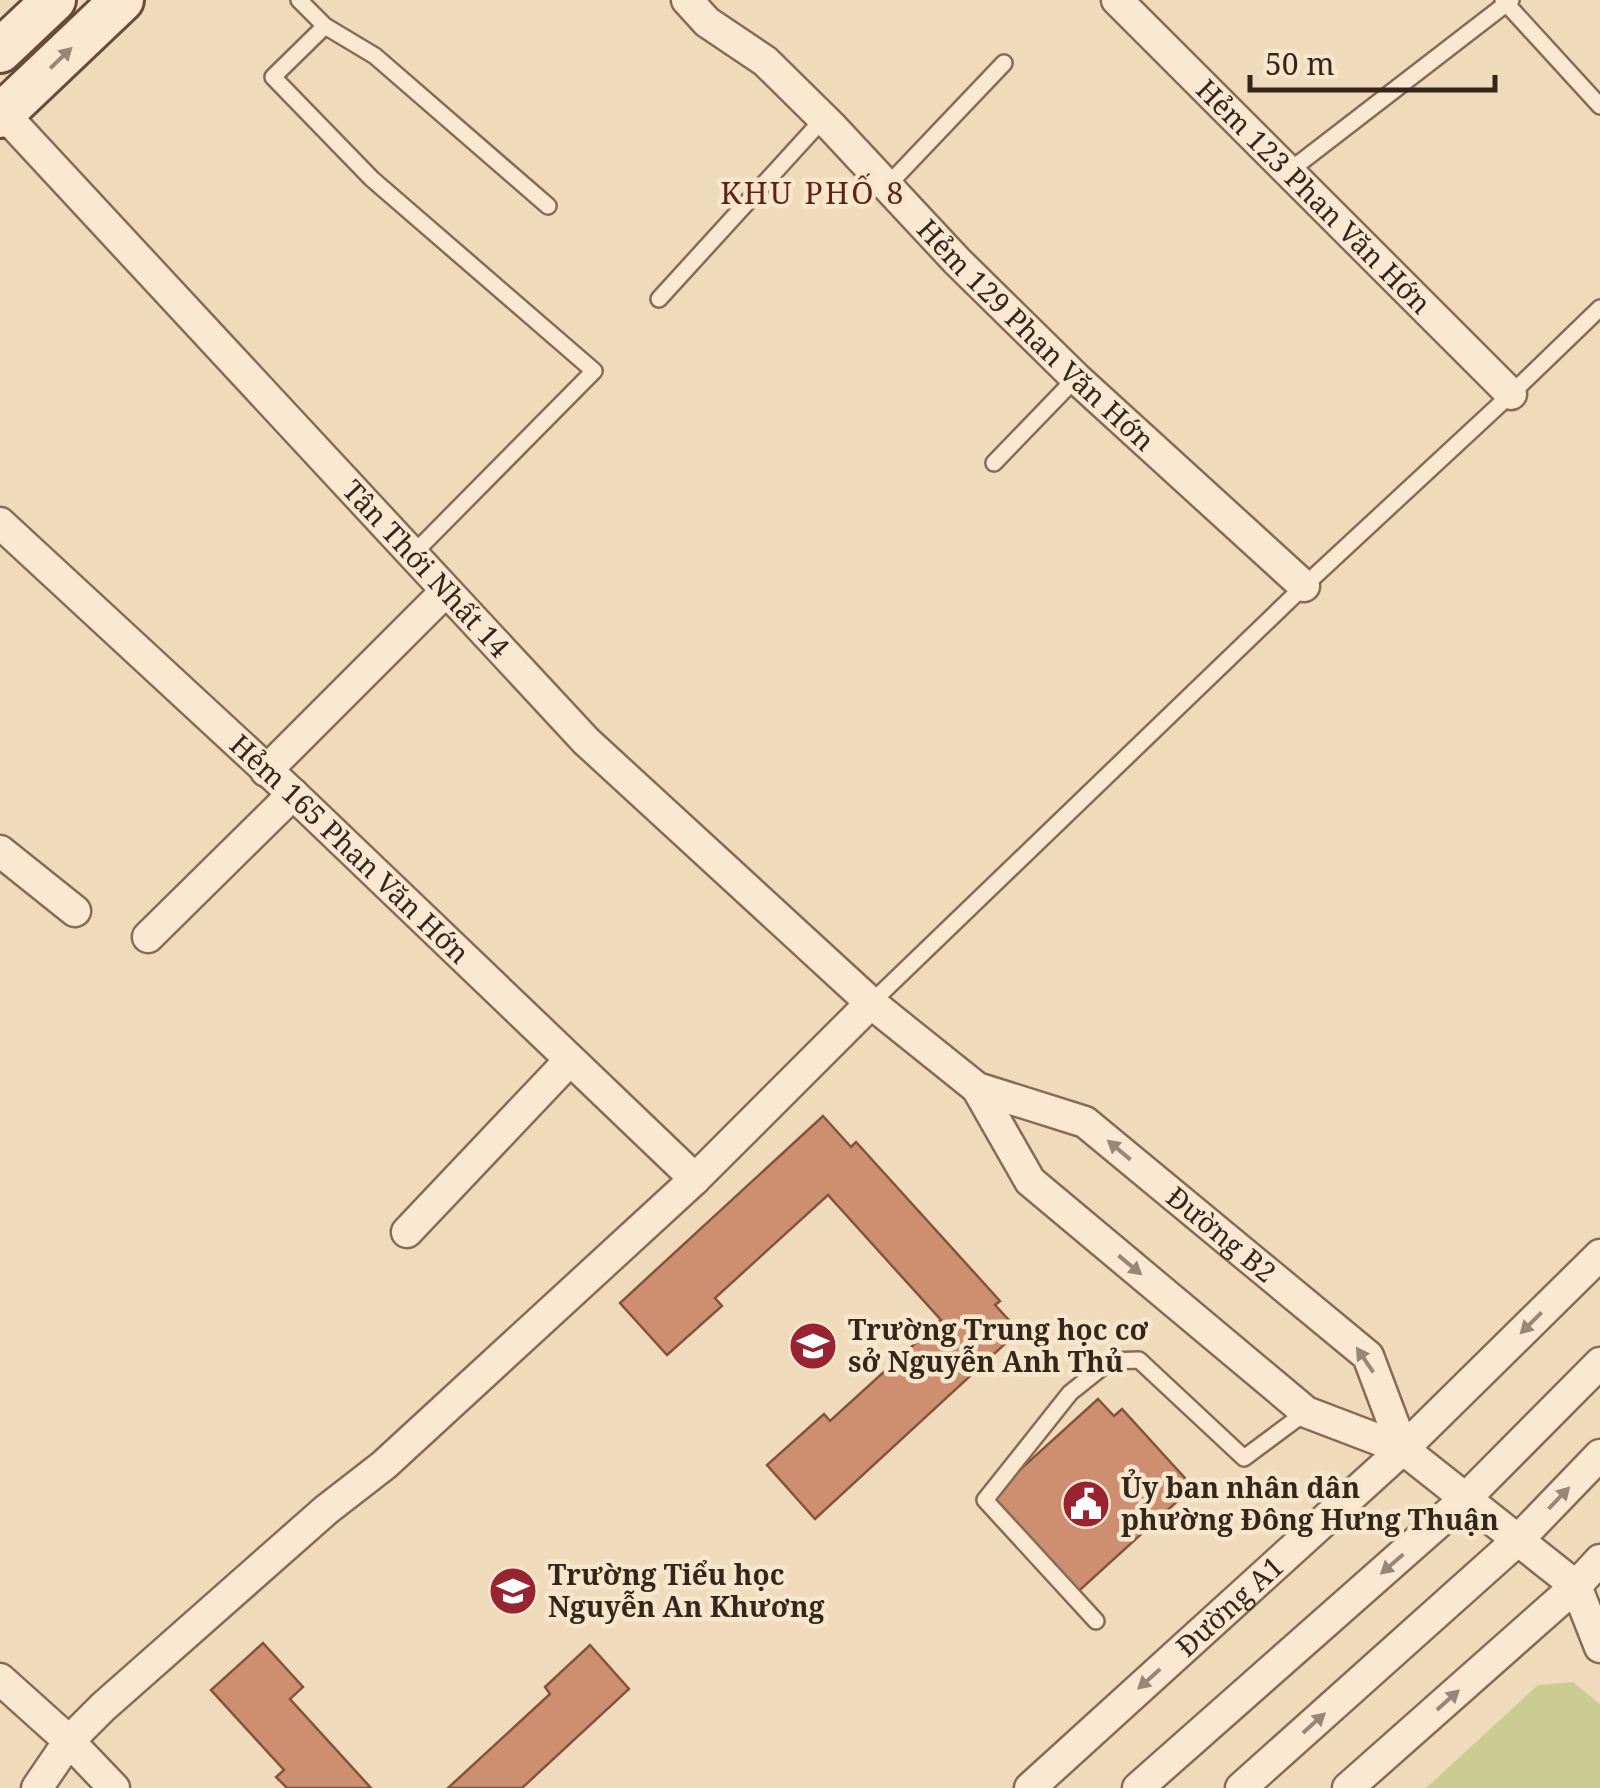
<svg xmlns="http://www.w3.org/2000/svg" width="1600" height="1788" viewBox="0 0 1600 1788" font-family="'Noto Serif',serif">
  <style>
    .green { fill: #cbcc91 }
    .building { fill: #ce8f71; stroke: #86523b; stroke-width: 2.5 }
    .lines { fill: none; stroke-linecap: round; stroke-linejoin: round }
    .service-casing { stroke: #876b56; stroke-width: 20 }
    .minor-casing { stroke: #876b56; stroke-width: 35 }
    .secondary-casing { stroke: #684c39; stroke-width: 48 }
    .service { stroke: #fae9d0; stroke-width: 15 }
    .minor { stroke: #fae9d0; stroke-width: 30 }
    .secondary { stroke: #fae9d0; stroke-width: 42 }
    .oneway { fill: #988776 }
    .labels { text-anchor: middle; stroke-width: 9; stroke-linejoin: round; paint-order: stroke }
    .street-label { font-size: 28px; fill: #35251b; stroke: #f6e6cc }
    .poi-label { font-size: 28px; font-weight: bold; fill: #35251b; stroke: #f6e6cc; text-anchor: start }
    .neighbourhood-label { font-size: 30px; letter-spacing: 2.5px; fill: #632219; stroke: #f6e6cc }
  </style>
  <rect width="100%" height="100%" fill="#efdbbc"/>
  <path class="green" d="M1573 1682 1600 1704V1788H1426L1538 1685Z"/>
  <path class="building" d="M823 1116 851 1147 856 1142 1000 1301 995 1305 1019 1331 815 1519 767 1465 824 1414 830 1421 941 1320 828 1195 715 1298 722 1306 667 1355 620 1303Z
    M1098 1399 1114 1416 1122 1409 1193 1487 1070 1599 991 1496Z
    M263 1643 303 1687 290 1699 371 1788H287L276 1777 284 1770 211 1690Z
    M590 1645 629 1689 522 1788H448L550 1694 545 1687Z"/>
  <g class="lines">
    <g class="service-casing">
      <path id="service" d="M299 0 325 26 375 56 548 206
        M1503 0 1600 106
        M325 26 273 77 372 179 594 371 413 554
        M1288 172 1511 0
        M887 186 1004 63
        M659 299 824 118
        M994 463 1076 378
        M871 1003 1304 586 1511 394 1600 308
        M1096 1621 985 1500 1070 1393 1110 1361 1139 1360 1244 1458 1306 1412"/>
    </g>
    <g class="minor-casing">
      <g id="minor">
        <path id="s1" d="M687 0 707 22 765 61 832 127 957 261 1076 378 1304 586"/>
        <path id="s2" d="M1117 0 1511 394"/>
        <path id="s3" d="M3 113 586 741 871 1003 977 1088 1085 1122 1368 1356 1403 1449"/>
        <path id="s4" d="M0 523 293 794 695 1179"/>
        <path d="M266 771 446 591"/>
        <path d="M0 851 75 911"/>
        <path d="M148 937 293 794"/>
        <path d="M977 1088 1030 1181 1306 1412 1403 1449 1576 1586 1600 1647"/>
        <path d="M407 1232 570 1060"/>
        <path d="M0 1679 69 1741 114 1788"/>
        <path d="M37 1788 69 1741 103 1707 326 1510 384 1465 695 1179 871 1003"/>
        <path id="s5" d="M1030 1788 1403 1449 1600 1255"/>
        <path d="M1138 1788 1465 1499 1600 1363"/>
        <path d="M1241 1788 1518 1540 1600 1455"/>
        <path d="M1348 1788 1576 1586 1600 1560"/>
      </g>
    </g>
    <g class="secondary-casing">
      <path id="secondary" d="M0 51 54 0
        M0 116 122 0"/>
    </g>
    <use href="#service" class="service"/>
    <use href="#minor" class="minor"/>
    <use href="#secondary" class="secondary"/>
  </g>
  <defs><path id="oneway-solid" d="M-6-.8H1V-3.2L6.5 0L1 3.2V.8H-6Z" transform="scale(2.5)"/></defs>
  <g class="oneway">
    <use href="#oneway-solid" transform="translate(61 58) rotate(-44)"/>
    <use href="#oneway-solid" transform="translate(1119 1150) rotate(-140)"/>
    <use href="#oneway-solid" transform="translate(1130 1265) rotate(40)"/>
    <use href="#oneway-solid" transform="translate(1531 1323) rotate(135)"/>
    <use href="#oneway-solid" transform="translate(1365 1360) rotate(-124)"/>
    <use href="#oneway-solid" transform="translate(1559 1498) rotate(-46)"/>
    <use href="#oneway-solid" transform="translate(1392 1564) rotate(139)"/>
    <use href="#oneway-solid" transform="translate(1149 1679) rotate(138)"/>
    <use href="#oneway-solid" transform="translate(1448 1700) rotate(-42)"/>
    <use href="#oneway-solid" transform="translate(1314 1723) rotate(-42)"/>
  </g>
  <defs>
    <g id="school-disc" transform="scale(2.5)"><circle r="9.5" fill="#972430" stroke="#f6e6cc"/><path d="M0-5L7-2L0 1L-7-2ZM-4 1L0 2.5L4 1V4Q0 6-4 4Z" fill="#fff"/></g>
    <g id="civic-disc" transform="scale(2.5)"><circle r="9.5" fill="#972430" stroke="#f6e6cc"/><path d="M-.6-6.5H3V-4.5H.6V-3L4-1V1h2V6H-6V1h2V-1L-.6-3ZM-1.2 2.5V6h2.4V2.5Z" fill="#fff"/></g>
  </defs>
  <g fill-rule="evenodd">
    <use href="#school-disc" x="813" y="1346"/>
    <use href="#civic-disc" x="1086" y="1504"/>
    <use href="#school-disc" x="513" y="1591"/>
  </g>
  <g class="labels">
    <g class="street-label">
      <text dy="10" stroke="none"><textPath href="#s2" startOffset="278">Hẻm 123 Phan Văn Hớn</textPath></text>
      <text dy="10" stroke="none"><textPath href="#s1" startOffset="485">Hẻm 129 Phan Văn Hớn</textPath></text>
      <text dy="10" stroke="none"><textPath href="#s3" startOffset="622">Tân Thới Nhất 14</textPath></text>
      <text dy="10" stroke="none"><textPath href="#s4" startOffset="478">Hẻm 165 Phan Văn Hớn</textPath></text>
      <text dy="10" stroke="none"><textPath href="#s3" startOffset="1670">Đường B2</textPath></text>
      <text dy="10" stroke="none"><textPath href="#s5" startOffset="270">Đường A1</textPath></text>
    </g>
    <g class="poi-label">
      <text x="848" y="1340">Trường Trung học cơ<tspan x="848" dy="32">sở Nguyễn Anh Thủ</tspan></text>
      <text x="1121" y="1498">Ủy ban nhân dân<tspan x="1121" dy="32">phường Đông Hưng Thuận</tspan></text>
      <text x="548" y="1585">Trường Tiểu học<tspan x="548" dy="32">Nguyễn An Khương</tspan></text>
    </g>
    <g class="neighbourhood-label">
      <text x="813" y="204">KHU PHỐ 8</text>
    </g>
  </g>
  <path d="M1250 75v15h245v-15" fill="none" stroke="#35251b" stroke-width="5"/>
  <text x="1265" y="75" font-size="30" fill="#35251b" stroke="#f6e6cc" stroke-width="8" paint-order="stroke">50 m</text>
</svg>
